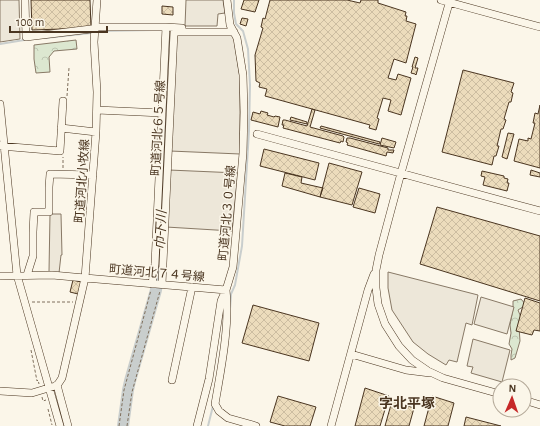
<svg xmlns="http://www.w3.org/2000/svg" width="540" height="426" viewBox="0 0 540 426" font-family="'Alegreya Sans','Noto Sans JP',sans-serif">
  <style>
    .forest { fill: url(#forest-crowns); stroke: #887966 }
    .parking { fill: #ede7d9; stroke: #887966 }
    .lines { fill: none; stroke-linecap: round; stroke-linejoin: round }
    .stream { stroke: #c9cecd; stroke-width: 2 }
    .river { stroke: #c9cecd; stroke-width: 12 }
    .building { fill: url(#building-cross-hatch); stroke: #4a3520 }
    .minor-casing { stroke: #4a3520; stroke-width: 8 }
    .path { stroke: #7f6f5c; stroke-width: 1; stroke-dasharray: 3 2; stroke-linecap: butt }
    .minor { stroke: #fbf6e9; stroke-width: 7 }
    .labels { text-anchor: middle; stroke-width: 3; stroke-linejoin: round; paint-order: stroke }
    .street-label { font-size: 12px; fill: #4a3520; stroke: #fbf6e9 }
    .water-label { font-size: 13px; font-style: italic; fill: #4a3520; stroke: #fbf6e9 }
    .quarter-label { font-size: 14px; font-weight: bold; fill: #4a3520; stroke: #fbf6e9 }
  </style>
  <defs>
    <pattern id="forest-crowns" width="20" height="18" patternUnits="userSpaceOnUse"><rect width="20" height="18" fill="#dce7d0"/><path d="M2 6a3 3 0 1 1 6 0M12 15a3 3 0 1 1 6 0" fill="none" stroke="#bec7b2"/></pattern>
    <pattern id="building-cross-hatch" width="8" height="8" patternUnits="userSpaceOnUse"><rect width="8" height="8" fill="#ecdcbc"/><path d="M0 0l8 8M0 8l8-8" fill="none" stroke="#ccbda1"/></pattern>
  </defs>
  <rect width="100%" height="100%" fill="#fbf6e9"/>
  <path class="forest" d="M76 40 77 49 54 51 49 57 50 72 36 73 34 59V45Z
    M521 299 526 305 518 310 522 320 519 327 520 341 515 358 511 360V355L512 349 509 344 511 333 510 325 513 309V301Z"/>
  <path class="parking" d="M0 0H19L20 39 0 42Z
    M186 0H223L225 13 218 14 217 26H185Z
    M176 33H230L234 38 240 78V154L170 151Z
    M169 170 238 173 232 231 166 227Z
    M50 214H61L62 255H61L59 273 49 272Z
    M388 272 478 295 472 325 466 323 457 362 449 360 446 365 428 354 413 342 392 310 388 288Z
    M481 297 514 307 507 334 474 324Z
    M473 339 510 350 502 382 471 373 473 367 467 366Z"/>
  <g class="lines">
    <path class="stream" d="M99 31 153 30
      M45 38 91 33
      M0 44 24 40 23 37
      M230 309 231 294 235 285 242 246 249 131 250 85 248 49 243 31 236 24 234 13V0
      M208 426 213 406"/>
    <path class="river" d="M123 426 128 390 130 381 156 290 157 282 170 30"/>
  </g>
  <path class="building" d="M31 0H90L91 28 32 30Z
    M244 0H259L255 12 241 9Z
    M270 0H347L360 3 361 0H378V3L406 12 405 16H407L406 21 416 24 406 63 394 59 388 78 396 80 398 74 411 78 401 115 388 111 391 100 383 98 377 118 379 119 376 130 369 128 370 125 265 96 267 89 259 87 260 83 256 81 255 55 263 28 261 27 263 18 265 19Z
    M162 6 173 7V15L162 14Z
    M242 18 248 19 246 26 240 24Z
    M415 57 418 58 415 68H418L416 75 415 74 411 73 413 67H412Z
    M463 70 514 83 511 92 513 93 511 102H509L504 119 506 120 503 129H501L497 146H499L496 156H494L492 165 442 152Z
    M540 105V168L514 161 519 139 528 141V138L531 139 535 123H533L535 113 538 114Z
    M312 109 315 110 310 127 343 136 344 137 343 142 341 141 340 143 283 128 284 125H282L283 120H285L307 126Z
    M261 111 268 113 267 115 274 117 275 116 280 117 278 127 251 120 253 112 260 114Z
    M291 117 307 122V124L290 120Z
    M321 126 380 142 379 144 320 128Z
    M508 133 514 134 507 159 502 157Z
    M347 138H350L388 148V150H394L393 153 387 152 386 156 347 145 348 143 346 142Z
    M382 138 396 142 394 148 380 145Z
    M264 149 319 163 315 180 260 166Z
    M329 163 362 172 352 205 320 197Z
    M531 170 540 173V177L530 175Z
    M482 171 504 176V178L508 179 507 183H509L507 191 483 185 485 177 481 176Z
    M285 173 302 177 301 183 323 188 320 197 282 186Z
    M359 188 380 194 375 213 353 207Z
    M437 207 540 236V301L420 264Z
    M73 280 81 282 78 294 70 292Z
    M525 298 540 303V331L534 330 532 335 516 331Z
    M253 305 319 323 309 361 242 343Z
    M365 388 389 396 380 426H355Z
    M278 396 316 407 310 426H285L270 422Z
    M432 396 454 403 448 426H424Z
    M392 401 414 408 409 426H385Z
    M466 417 501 426H464Z"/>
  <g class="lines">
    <g class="minor-casing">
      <path id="minor" d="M25 0 26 37 91 29 98 27H166L182 28
        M441 0 540 27
        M450 0 401 173 379 255 376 270V288L378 304 385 324 399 346 412 360 428 371 443 378 500 394
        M0 104 17 275 60 426
        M97 110 162 113
        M61 128 96 132
        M257 134 540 211
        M0 146 60 151 63 101
        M27 275 33 256V232L34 212H49V187L50 174 93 175
        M0 276 52 275 85 278 96 132 97 92 94 42 97 0
        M152 284 155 264 166 27
        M162 284 174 32H234
        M351 354 406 370 430 373
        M172 380 192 287
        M57 385 68 426
        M0 391 32 393 55 386 58 384 62 378 85 278 226 290C230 325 221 369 215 404L219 411 228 418 256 426
        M524 400 540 405
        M197 426 209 379 221 301 226 290 233 267 243 153 244 112 243 75 237 38 230 25 227 0
        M331 426 368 290 374 274"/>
    </g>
    <path class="path" d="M67 96 69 68
      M63 168V157
      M32 302H73
      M31 350 37 381 38 380 39 384
      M42 397 43 401 46 400
      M48 409 52 425
      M119 426 124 390 151 290
      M127 426 132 392 160 291"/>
    <use href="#minor" class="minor"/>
  </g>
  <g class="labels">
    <g class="street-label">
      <text transform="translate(158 128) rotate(-87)" y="4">町道河北６５号線</text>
      <text transform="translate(82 181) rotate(-86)" y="4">町道河北小牧線</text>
      <text transform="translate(227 213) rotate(-85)" y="4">町道河北３０号線</text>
      <text transform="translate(157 273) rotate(5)" y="4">町道河北７４号線</text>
    </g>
    <g class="water-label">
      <text transform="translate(160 230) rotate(-87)" y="5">巾下川</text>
    </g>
    <g class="quarter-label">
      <text x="407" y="408">字北平塚</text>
    </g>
  </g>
  <g transform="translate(512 398) rotate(2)"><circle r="19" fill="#fbf6e9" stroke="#b4a999"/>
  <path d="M0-3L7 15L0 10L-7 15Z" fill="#c62828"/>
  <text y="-6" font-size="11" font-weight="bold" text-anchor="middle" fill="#4a3520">N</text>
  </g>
  <path d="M10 26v6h97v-6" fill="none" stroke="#4a3520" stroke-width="2"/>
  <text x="16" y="26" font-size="12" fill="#4a3520" stroke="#fbf6e9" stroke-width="3" paint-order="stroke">100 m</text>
</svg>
